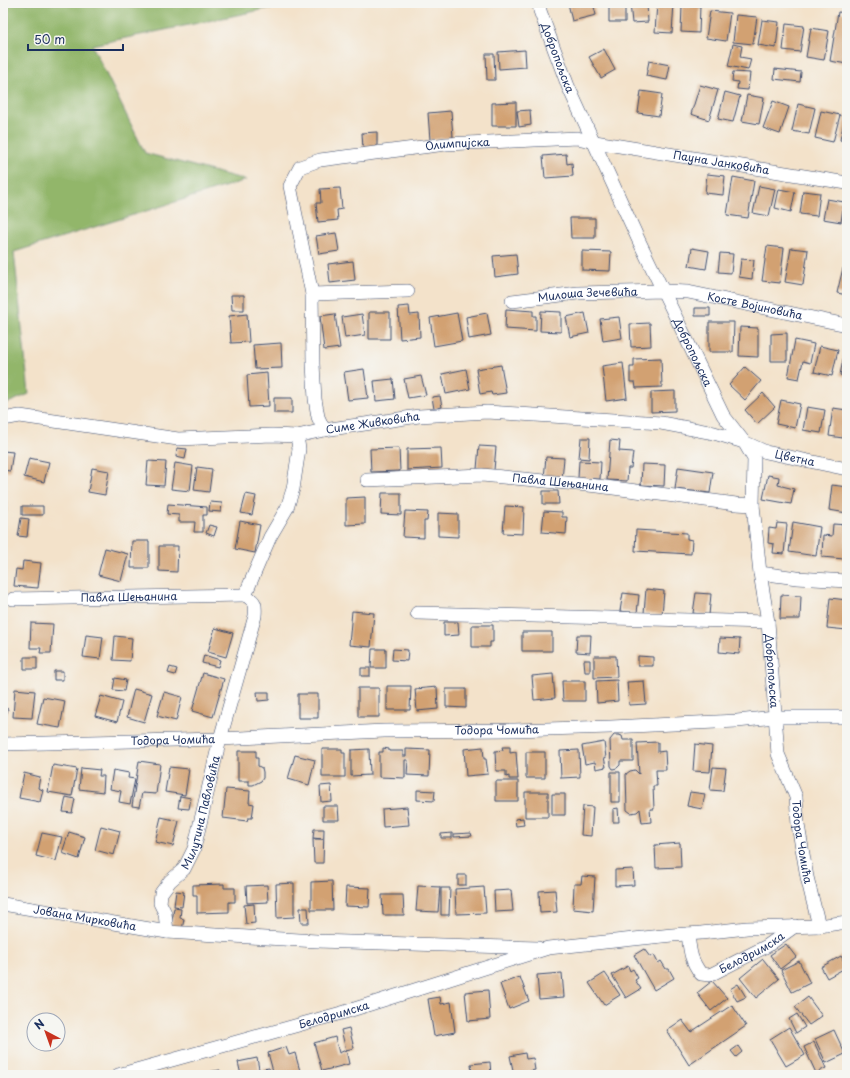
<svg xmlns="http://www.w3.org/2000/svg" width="850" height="1078" viewBox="0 0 850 1078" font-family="'Playpen Sans',sans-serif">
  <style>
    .forest { fill: #92b66b; stroke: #567264 }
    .building { fill: #d2a172 }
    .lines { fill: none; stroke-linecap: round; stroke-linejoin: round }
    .street-casing { stroke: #3b4a6e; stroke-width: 14 }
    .street { stroke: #fff; stroke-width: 13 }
    .labels { text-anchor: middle; stroke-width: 3; stroke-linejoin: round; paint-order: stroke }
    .street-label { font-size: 11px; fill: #1b2f5e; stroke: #f6f6f2 }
  </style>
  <rect width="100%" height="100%" fill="#f6f6f2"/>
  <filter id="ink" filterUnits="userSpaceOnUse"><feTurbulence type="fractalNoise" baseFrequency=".025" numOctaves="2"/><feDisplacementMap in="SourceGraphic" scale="8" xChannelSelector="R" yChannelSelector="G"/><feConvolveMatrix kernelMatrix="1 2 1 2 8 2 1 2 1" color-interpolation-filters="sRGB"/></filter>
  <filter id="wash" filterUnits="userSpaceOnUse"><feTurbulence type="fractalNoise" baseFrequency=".012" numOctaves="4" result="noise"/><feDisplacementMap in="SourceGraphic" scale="16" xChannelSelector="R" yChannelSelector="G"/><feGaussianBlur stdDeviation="0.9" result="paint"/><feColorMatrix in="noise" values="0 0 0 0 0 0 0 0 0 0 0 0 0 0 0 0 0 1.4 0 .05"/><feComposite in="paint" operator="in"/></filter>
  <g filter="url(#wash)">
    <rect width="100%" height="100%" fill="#f3e2ca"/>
    <path class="forest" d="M3 3H295L92 45 145 153 246 180 14 252 29 394 3 405Z"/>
    <g id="blocks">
      <path class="building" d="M568 3H593L596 15 572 21Z
        M609 3H625V22H609Z
        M630 3H647L648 22 632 23Z
        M657 3H674L672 33 655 32Z
        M682 6H700L699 33 681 32Z
        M710 11 730 13 726 41 706 38Z
        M838 12 847 13V64L830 61Z
        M736 15 757 17 753 44 733 42Z
        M762 20 779 22 776 48 758 45Z
        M786 24 804 26 800 52 783 50Z
        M811 28 829 31 824 60 806 57Z
        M733 44 742 46 740 57 751 59 748 70 728 66Z
        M604 49 615 70 601 78 589 57Z
        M525 50 526 67 499 69 498 52Z
        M486 54H494L495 80H487Z
        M649 61 670 65 667 80 646 76Z
        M775 69 801 72 800 82 774 79Z
        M733 72 750 73 748 90 737 89 738 82 732 81Z
        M700 85 718 90 709 120 691 114Z
        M641 91 662 94 659 116 638 113Z
        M725 92 740 96 733 122 718 119Z
        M747 95 764 98 759 124 742 121Z
        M773 101 789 107 780 134 763 128Z
        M516 102V126H492V103Z
        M798 104 815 108 809 134 792 131Z
        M530 110 531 125 519 127 517 111Z
        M451 111 453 137 430 140 428 113Z
        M821 111 840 115 833 142 815 138Z
        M846 113H847V142L840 140Z
        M377 132V148L363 149 362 133Z
        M566 154 567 164 572 163 573 176 545 178 543 156Z
        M707 174 725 176 723 195 705 193Z
        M733 177 754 181 748 218 727 215Z
        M759 186 775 189 769 216 753 213Z
        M340 188 342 209 337 210 338 220 318 222 316 203H321L320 189Z
        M779 189 795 192 791 212 775 208Z
        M803 191 820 193 817 216 800 214Z
        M827 199 844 202 841 222 823 219Z
        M570 218H595V238H571Z
        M336 233 339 251 319 254 316 236Z
        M767 246 784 248 780 283 762 281Z
        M692 248 709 251 706 269 689 266Z
        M791 248 808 250 803 285 785 282Z
        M582 251 611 252 610 271 582 270Z
        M720 253 733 254 731 273 718 272Z
        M516 254 518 274 495 277 493 256Z
        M741 259 754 260 752 279 739 277Z
        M353 261 355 280 330 283 328 264Z
        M843 268H847V295L837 293Z
        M231 295H244V310H232Z
        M409 306 410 315 419 314 420 337 400 339 398 307Z
        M695 308H710V316H695Z
        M506 309 533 311V316H536V331L505 329Z
        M541 311 561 312V332L540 331Z
        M369 312H390V339H369Z
        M457 313 462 341 434 346 430 318Z
        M487 313 491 335 469 339 466 317Z
        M585 313 589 333 570 337 566 317Z
        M247 314 249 342 231 343 229 316Z
        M335 314 340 348 324 350 320 316Z
        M362 314 365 335 345 338 342 317Z
        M619 317 622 338 603 341 600 319Z
        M709 322H734L733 352H709Z
        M650 323 651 346 631 347 630 324Z
        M740 327 758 328V357L739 356Z
        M787 333V361H771V334Z
        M795 340 814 344 810 363 803 361 799 379 788 377Z
        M281 343 282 368 255 369 253 345Z
        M820 346 838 350 832 376 814 372Z
        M845 350H847V377L840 375Z
        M661 358 662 387 636 388 635 382H630V367H634V359Z
        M623 363 627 398 606 401 602 366Z
        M501 365 506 393 492 395 491 392 480 394 476 369Z
        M745 367 761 381 745 400 729 385Z
        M364 369 368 398 348 400 344 372Z
        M466 369 470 389 446 394 442 374Z
        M267 373 269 406 249 407 247 375Z
        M421 376 426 395 408 398 404 379Z
        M393 379 395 399 376 401 374 381Z
        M675 391V411L651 412V392Z
        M763 393 775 407 757 424 745 410Z
        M440 396 442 407 434 409 432 397Z
        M274 398H292V413H274Z
        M781 400 800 404 795 428 776 424Z
        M807 407 825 410 821 433 803 430Z
        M833 408 847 410 843 438 829 436Z
        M581 438H590L589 459 579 458Z
        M610 440 620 441 619 451 633 452 631 468H628L627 481 607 480Z
        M479 446 496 447 494 470 477 469Z
        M177 448 187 449 185 459 176 457Z
        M399 448 400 471 371 472 370 449Z
        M441 448 442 468 407 470V449Z
        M3 451 13 452 10 471 3 470Z
        M546 457 564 458 562 480 544 478Z
        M29 458 49 462 44 482 24 477Z
        M148 461 166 462 164 486 146 485Z
        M579 461 601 462 600 479 578 478Z
        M175 463 193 466 190 491 171 489Z
        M642 464 665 465 664 486 641 485Z
        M197 467 212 469 209 492 194 490Z
        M678 467 713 472 710 493 675 489Z
        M92 468 109 471 105 495 88 492Z
        M768 475 779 477 778 485 794 489 791 504 763 499Z
        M832 485 847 487V513L829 510Z
        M543 491H558L559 504H543Z
        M382 493H401V515L381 514Z
        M246 494 256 496 252 515 241 513Z
        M365 497V524L346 525V498Z
        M3 501H7V512L3 511Z
        M210 502 222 503 221 512 209 511Z
        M168 504 207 507V515H203V532H194L195 522H179V515L167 514Z
        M22 506H43V515H22Z
        M505 506 524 507 523 534 503 533Z
        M405 511 428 512 427 521H424V538L403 537Z
        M544 511 562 512V517H567L566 534 542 532Z
        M438 513 458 514V537L438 536Z
        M21 518 29 519 27 537 18 536Z
        M240 521 260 525 255 553 235 549Z
        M793 522 820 527 816 556 789 552Z
        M777 523 787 524 784 554 773 553 774 544 768 543 769 528 776 529Z
        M833 524 847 525 844 559 822 557 823 535 832 536Z
        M209 525 217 527 214 536 206 533Z
        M636 530 687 533V539L692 540 691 554 635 551Z
        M132 541H149V568H131Z
        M159 546H178L177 572 159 571Z
        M105 548 128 554 121 581 98 575Z
        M23 561 41 563 38 588 14 586 16 569 22 570Z
        M646 589 664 591 662 615 644 613Z
        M623 593 639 595 637 613 620 611Z
        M696 593 711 594 709 615 693 613Z
        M781 595 801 596 800 619H780Z
        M830 598 847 600V630L827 628Z
        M352 611 374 613 371 647 349 645Z
        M444 622H458L459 635 444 636Z
        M31 623 53 624 51 653H40L41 648H30Z
        M472 625H493V642H490V647H472Z
        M215 628 233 633 226 657 208 652Z
        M522 632H552V651H522Z
        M86 635 103 637 100 659 83 657Z
        M577 635H591L590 653 576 652Z
        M115 636 132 638 130 661 113 660Z
        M720 638 740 639 739 654 719 652Z
        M372 649H386V668H371Z
        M393 649 408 650 407 661 392 660Z
        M204 655 220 660 218 667 202 663Z
        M594 656H616L617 677 594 678Z
        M638 656 653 657V666H638Z
        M24 657H37V669H24Z
        M584 660H590V672H585Z
        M170 667 177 669 175 675 168 673Z
        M361 668H370V676H361Z
        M54 671H63V680H54Z
        M203 673 224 679 213 717 192 711Z
        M553 674 555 698 534 700 532 676Z
        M115 678 126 680 124 691 113 690Z
        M617 680 618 701 597 703 596 681Z
        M562 681H585V701H563Z
        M644 681 646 704 629 705 627 682Z
        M387 686H411L410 710H387Z
        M437 687 438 709 417 711 415 689Z
        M358 688H379V717H358Z
        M15 689 35 691 32 718 13 717Z
        M134 689 152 694 144 722 127 717Z
        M446 689H466V708L446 707Z
        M164 692 182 697 176 721 157 716Z
        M257 692H269V700L258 701Z
        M298 694H318V718H298Z
        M101 696 122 702 117 722 95 716Z
        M43 697 65 701 60 728 37 724Z
        M3 707 8 709 3 725Z
        M614 735H619L622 736 623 740H633V761H620V765L617 768 613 769 611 766 610 740Z
        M604 742 606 758 604 757 606 767 596 769 595 762 585 764 582 746Z
        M658 742V752L665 751 666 770H656L657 786H653L654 809H650L651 822 642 823 640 809 637 812 631 813 627 810 626 774 630 771 635 770 639 774 637 743Z
        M695 744 712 746 710 772 693 771Z
        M483 747 484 759H486L488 774 466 776 464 749Z
        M502 747H510V753L516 752 518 779H509V776L506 777V771H496L495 751 503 750Z
        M383 748 389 749V751H403V756H406V749L430 750 429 776 407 775 408 760H405V778L379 777V752H383Z
        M322 749H342V753H345V777H322Z
        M369 749 370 775 351 776V750Z
        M579 750 580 777 561 778 560 751Z
        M238 751H256V758H258V766L262 768 263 772V778L261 781 253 785H249V781H238Z
        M526 752H545V778H526Z
        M295 755 315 760 309 785 288 779Z
        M139 761 160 764 156 794 142 793 139 807 132 806Z
        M53 765 77 769 72 796 48 792Z
        M169 767 189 769 185 795 165 792Z
        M713 767 726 768 723 791 710 790Z
        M81 768 100 770 99 776H104L103 792 79 789Z
        M113 770 129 773 128 778 135 779 130 804 119 802 121 791 110 789Z
        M611 772H620V802H611Z
        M24 773 40 777 38 788 43 790 40 802 19 798Z
        M496 781H518V801H496Z
        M331 785 332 801 321 802 320 786Z
        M226 789 250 791 249 803 254 804 252 818H248L247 821 223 818Z
        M417 790 435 791 434 801 417 800Z
        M525 792H548V817H525Z
        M690 792 705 794 702 809 687 806Z
        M552 794H565V815H552Z
        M180 796 191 798 189 809 178 808Z
        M66 797 75 799 72 813 63 812Z
        M323 806H338L339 820H323Z
        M583 806 593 807 591 836 581 835Z
        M407 807 409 825 383 827 382 809Z
        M618 808 619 822H613V809Z
        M161 817 179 821 173 846 155 842Z
        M523 818 524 825 516 826 515 819Z
        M101 826 120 831 114 855 95 850Z
        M314 829H324L323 863H314L313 839H323L313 838Z
        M69 832 85 837 79 859 62 853Z
        M42 833 62 837 56 861 36 856Z
        M452 833V838H441V834Z
        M471 833 472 836 454 837V834Z
        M680 843 681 867 656 868 655 845Z
        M633 869 634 885 615 886V870Z
        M458 875H466V885H458Z
        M582 876 595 877 593 911 573 909 574 884H581Z
        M332 881 333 910H311V882Z
        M294 883V917L277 918 276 884Z
        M224 884V888H235V902H229V912L197 913V895H193V885Z
        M267 885 268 902 247 903 246 886Z
        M418 886 440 887 438 912 416 911Z
        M346 887 370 888 369 907 345 906Z
        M484 887 486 913 456 914 455 889Z
        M441 888H450L449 915H441Z
        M511 890 513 911 495 912 494 891Z
        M555 890 557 912 540 913 539 891Z
        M176 891 184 892 182 907 174 906Z
        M382 895H403L404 915H383Z
        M254 904 255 923 246 924 244 905Z
        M174 908 181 909 180 918 184 919 182 930 171 928Z
        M300 908H308L309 923H301Z
        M786 944 796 957 780 969 770 955Z
        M644 949 650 957 654 955 658 963 661 961 666 969H669L674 978 654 990 634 955Z
        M841 956 847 967 827 978 821 967Z
        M763 959 779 979 756 998 740 978Z
        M799 961 810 983 792 992 781 970Z
        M628 966 630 971 633 969 638 978 635 980 641 989 626 998 612 975Z
        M562 973 564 997 539 999 537 975Z
        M605 973 620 995 604 1005 589 983Z
        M520 977 529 1001 509 1009 500 984Z
        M712 981 727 998 711 1011 697 993Z
        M738 984 746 997 737 1001 730 989Z
        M488 990 490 1019 468 1021 465 992Z
        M440 997 441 1004 451 1002 455 1032 434 1036 428 999Z
        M808 997 822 1016 809 1025 795 1007Z
        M732 1005 746 1026 689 1065 667 1030 682 1020 691 1032Z
        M797 1014 805 1027 796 1033 789 1019Z
        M789 1027 805 1055 786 1066 770 1039Z
        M349 1028 354 1048 346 1050 341 1030Z
        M834 1030 845 1054 826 1063 815 1039Z
        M335 1037 339 1053 346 1050 349 1064 322 1071 314 1043Z
        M814 1042 826 1068 816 1073 804 1047Z
        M738 1046 742 1052 736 1057 731 1051Z
        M286 1047 289 1055 295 1053 300 1071 290 1074V1075H274L268 1053Z
        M525 1053 526 1059 533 1058 535 1070 514 1075 510 1056Z
        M257 1058 260 1075H241L238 1062Z
        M490 1062 491 1075H472L471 1064Z
        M269 1068 271 1075H264L263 1069Z
        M220 1070V1075H201V1073Z
        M704 1071 707 1075H699Z"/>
    </g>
  </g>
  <g filter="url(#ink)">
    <use href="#blocks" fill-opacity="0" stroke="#3b4a6e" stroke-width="1"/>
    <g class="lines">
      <g class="street-casing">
        <g id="street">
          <path id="s1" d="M539 3 540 11 568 86 639 241 723 415 744 442 754 459 753 505 760 573 768 622 778 754 796 797 798 825 807 877 819 926"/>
          <path d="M312 294 408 291"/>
          <path id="s2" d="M512 301 578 293 664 291 688 292 847 325"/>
          <path id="s3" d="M3 419 20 416 178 439 272 435 297 436 324 430 419 416 487 412 661 423 714 433 744 442 766 452 847 469"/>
          <path id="s4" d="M324 430 318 417 315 399 313 364 312 294 290 186 300 167 320 160 446 144 577 138 595 142 847 183"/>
          <path id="s5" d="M367 480 482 475 598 486 736 504 753 505"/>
          <path d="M760 573 797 578 847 581"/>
          <path d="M245 595 270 537 287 508 293 489 299 449 297 436"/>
          <path id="s6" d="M13 599 245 595"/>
          <path d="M417 613 768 622"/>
          <path id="s7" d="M3 744 220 739 384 731 514 730 611 727 737 721 775 717H847"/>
          <path id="s8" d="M3 904 167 932 317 941 538 948"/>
          <path id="s9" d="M167 932 165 913 160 903 161 893 170 881 184 869 194 849 220 739 255 616C256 604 256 602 245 595"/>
          <path id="s10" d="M688 934C690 951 690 959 701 974L710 975 767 946 795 926"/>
          <path id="s11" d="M118 1075 345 1012 548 948 672 935 701 933 747 928 819 926 847 922"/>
        </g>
      </g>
      <use href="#street" class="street"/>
    </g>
  </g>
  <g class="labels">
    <g class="street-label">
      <text dy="4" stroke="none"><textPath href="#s1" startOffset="58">Добропољска</textPath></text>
      <text dy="4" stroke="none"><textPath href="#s4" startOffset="429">Олимпијска</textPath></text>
      <text dy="4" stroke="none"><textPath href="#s4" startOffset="695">Пауна Јанковића</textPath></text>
      <text dy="4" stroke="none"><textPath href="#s2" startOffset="76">Милоша Зечевића</textPath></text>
      <text dy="4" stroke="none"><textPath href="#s2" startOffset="245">Косте Војиновића</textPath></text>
      <text dy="4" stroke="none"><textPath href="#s1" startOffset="382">Добропољска</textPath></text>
      <text dy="4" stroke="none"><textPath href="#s3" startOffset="373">Симе Живковића</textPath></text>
      <text dy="4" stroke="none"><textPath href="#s3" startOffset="801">Цветна</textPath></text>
      <text dy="4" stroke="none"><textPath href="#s5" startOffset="194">Павла Шењанина</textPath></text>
      <text dy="4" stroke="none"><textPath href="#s6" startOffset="116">Павла Шењанина</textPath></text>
      <text dy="4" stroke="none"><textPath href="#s1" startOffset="719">Добропољска</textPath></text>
      <text dy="4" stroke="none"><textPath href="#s7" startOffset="494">Тодора Чомића</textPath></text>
      <text dy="4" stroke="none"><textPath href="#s7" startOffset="170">Тодора Чомића</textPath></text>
      <text dy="4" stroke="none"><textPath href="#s9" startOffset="133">Милутина Павловића</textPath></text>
      <text dy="4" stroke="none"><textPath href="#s1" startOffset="894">Тодора Чомића</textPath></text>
      <text dy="4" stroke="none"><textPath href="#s8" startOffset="83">Јована Мирковића</textPath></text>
      <text dy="4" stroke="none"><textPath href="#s10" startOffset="99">Белодримска</textPath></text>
      <text dy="4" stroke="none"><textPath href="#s11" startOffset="224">Белодримска</textPath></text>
    </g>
  </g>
  <rect width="850" height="1078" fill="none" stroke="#f6f6f2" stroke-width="16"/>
  <g transform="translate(46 1032) rotate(319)"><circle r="19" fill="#f6f6f2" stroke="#9ea6b7"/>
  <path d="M0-3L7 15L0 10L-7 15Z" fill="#c8321e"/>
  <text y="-6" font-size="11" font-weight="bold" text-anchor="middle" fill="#1b2f5e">N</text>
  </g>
  <path d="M28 44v6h95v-6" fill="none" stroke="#1b2f5e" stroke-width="2"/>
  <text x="34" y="44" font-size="12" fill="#1b2f5e" stroke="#f6f6f2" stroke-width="3" paint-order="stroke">50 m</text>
</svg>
